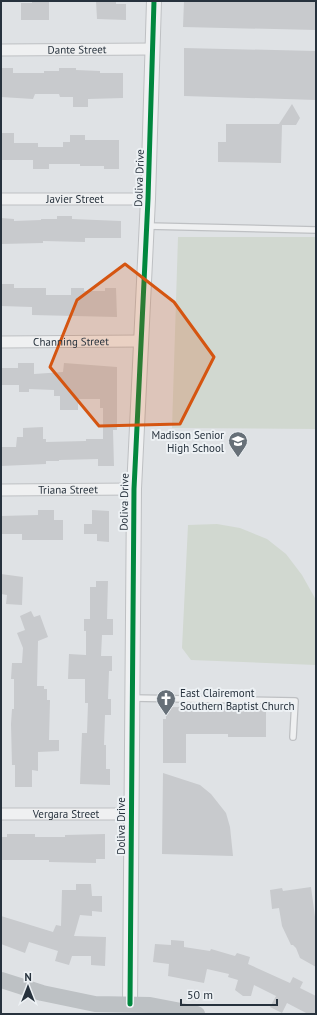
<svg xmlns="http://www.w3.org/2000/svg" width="317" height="1015" viewBox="0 0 317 1015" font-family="'PT Sans',sans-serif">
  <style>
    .green { fill: #d1d8d0 }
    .building { fill: #c8cacd }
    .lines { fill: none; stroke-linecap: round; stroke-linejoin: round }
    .service-casing { stroke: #bec0c3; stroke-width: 8 }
    .minor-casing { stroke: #bec0c3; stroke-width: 13 }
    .tertiary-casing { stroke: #bec0c3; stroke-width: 16 }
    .service { stroke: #eff0f1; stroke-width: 5.5 }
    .minor { stroke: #eff0f1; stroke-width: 11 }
    .tertiary { stroke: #eff0f1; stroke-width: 14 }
    .secondary { stroke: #bdc1c4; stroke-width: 16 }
    .cycleway-casing { stroke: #edf1f4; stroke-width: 8 }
    .cycleway { stroke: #00873e; stroke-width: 5 }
    .marked { fill: #d55511; fill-opacity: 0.2; stroke: #d55511; stroke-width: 3; stroke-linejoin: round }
    .labels { text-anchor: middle; stroke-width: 4; stroke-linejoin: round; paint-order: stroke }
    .street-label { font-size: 11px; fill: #27323d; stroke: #edf1f4 }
    .poi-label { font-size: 11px; fill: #27323d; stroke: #edf1f4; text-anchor: end }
  </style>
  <rect width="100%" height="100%" fill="#dfe2e5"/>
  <path class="green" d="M178 237H316V429L172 428Z
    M217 524 240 528 267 539 286 554 302 575 316 600V665L191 660 182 648 188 525Z"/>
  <path class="building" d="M32 1H49V20H21V3H32Z
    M96 1H116V4H126V20L97 19Z
    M184 1H316V30L183 27Z
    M184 48 316 51V100L184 96Z
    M1 68H13V73H44V71H59V68H76V70L100 71V73H123V98L88 99V107H73V97H60L59 94H35L33 99 1 97Z
    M292 104 300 118 296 125H282L281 163 218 162V142H226V124H279Z
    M1 133H14V143H38V147H63V142H70V135H85V140H119V169H104V166H80V164H49V169H33V160H1Z
    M57 216H72V219L121 221V238H85V242L43 241V243L1 244V218L14 219V221L41 220V219H57Z
    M1 284H14V288H46V295H71V288H84V291H105V288H116L117 317 32 315V307L1 306Z
    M18 363H34V374L63 372 64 363 117 367V430H113L114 466H98V459L59 460V461H46V464L1 466V447H16L17 437H23V428L43 427V439H46V442L86 441V439H103V408H100V399H78V410H60V396H54V390L29 389V392H19V385H1V368H18Z
    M38 510H54V520H63V540H22V534H1V516L38 515Z
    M92 510 109 511V542L97 541V534H84V524H92Z
    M1 574 23 577 22 605 6 604 7 595 1 594Z
    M96 581H108L107 619H113V635H102L101 656H112V671H109L108 699H111V715H105L104 745H106V769H110V785L80 784 82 733H87L88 703H85V679H68L69 654 86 655V631H84V619H90V587H96Z
    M31 611 34 617 40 615 48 637 38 641 37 686H44V689H47V700H50L49 740H59V751L38 752V771L32 770V787H15V765H12L11 724 12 709H14V679H11L12 663H22L23 648 17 633 25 630 20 616Z
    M166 707 266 708V737H228V734H186V763H163V719H166Z
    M163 773 200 785 211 794 226 813 230 827 233 856 162 854Z
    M7 834H35V837H65V835L105 834V859H96V863L49 862V860H1V837H7Z
    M76 884H91L92 896H102V912L92 911V916L80 915 74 936 106 937 105 966 91 965V956H72L69 965 55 961 58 951 29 942 25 953 1 944V916L53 932 56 925 61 926 62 890H76Z
    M311 887 315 917 316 916V967L300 958 296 948 293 945H291L282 926 279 908 272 909 270 890 282 888 283 891Z
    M171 940 184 941V947L210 951 211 949 235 956 237 953 250 957 248 964 290 983 293 977 303 982 300 988 316 996V1014H308L287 1003 282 1013 270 1007 276 996 254 985 251 996H243L235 990 238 980 228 977 229 974 207 969 204 983 168 976 169 964 153 962 155 944 171 945Z"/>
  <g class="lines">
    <g class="service-casing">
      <path id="service" d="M147 226 316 230
        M132 698 295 701 293 737"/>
    </g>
    <g class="minor-casing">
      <g id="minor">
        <path id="s1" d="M1 50 153 49"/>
        <path id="s2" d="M1 199H148"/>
        <path id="s3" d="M1 342 141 341"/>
        <path id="s4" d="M1 490 134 489"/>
        <path id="s5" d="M1 814H130"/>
      </g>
    </g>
    <g class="tertiary-casing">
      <path id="tertiary" d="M130 1004 134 489 148 199 154 1"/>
    </g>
    <use href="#service" class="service"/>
    <use href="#minor" class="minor"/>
    <use href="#tertiary" class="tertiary"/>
    <path class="secondary" d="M1 980 42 993 95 1004 150 1005 197 1014"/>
    <g class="cycleway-casing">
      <path id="cycleway" d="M130 1004 134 489 148 199 154 1"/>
    </g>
    <use href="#cycleway" class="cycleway"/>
  </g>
  <path class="marked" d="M125 264 174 302 214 357 180 424 99 426 50 367 77 300Z"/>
  <defs>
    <g id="school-pin" transform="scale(1)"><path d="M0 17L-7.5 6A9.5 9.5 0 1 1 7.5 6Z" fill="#677078" stroke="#edf1f4"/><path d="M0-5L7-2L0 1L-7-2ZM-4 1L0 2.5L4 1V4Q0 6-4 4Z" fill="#fff"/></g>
    <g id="church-pin" transform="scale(1)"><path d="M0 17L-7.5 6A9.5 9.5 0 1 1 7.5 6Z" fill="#677078" stroke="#edf1f4"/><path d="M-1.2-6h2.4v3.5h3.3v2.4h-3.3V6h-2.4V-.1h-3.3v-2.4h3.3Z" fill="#fff"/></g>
  </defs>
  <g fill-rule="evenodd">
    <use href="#school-pin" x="238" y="441"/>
    <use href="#church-pin" x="166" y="699"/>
  </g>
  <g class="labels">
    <g class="street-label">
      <text dy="4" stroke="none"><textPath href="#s1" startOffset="76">Dante Street</textPath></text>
      <text transform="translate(139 178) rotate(-88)" y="4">Doliva Drive</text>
      <text dy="4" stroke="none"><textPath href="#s2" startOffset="74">Javier Street</textPath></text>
      <text dy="4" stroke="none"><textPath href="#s3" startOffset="70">Channing Street</textPath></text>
      <text dy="4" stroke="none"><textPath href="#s4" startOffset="67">Triana Street</textPath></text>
      <text transform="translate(124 502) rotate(-89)" y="4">Doliva Drive</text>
      <text dy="4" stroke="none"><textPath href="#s5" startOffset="65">Vergara Street</textPath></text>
      <text transform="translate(121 826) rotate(-90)" y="4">Doliva Drive</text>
    </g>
    <g class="poi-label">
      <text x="224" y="439">Madison Senior<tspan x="224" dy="13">High School</tspan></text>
      <text x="180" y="697" text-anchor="start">East Clairemont<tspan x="180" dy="13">Southern Baptist Church</tspan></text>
    </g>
  </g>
  <rect width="317" height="1015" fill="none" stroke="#27323d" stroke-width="4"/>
  <g transform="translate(28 987)" stroke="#edf1f4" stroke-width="3" paint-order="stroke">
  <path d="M0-3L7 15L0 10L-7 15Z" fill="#27323d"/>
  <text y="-6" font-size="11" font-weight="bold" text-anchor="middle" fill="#27323d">N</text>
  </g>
  <path d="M181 999v6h96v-6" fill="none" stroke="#27323d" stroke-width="2"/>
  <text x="187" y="999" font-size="12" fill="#27323d" stroke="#edf1f4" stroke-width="3" paint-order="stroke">50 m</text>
</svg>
